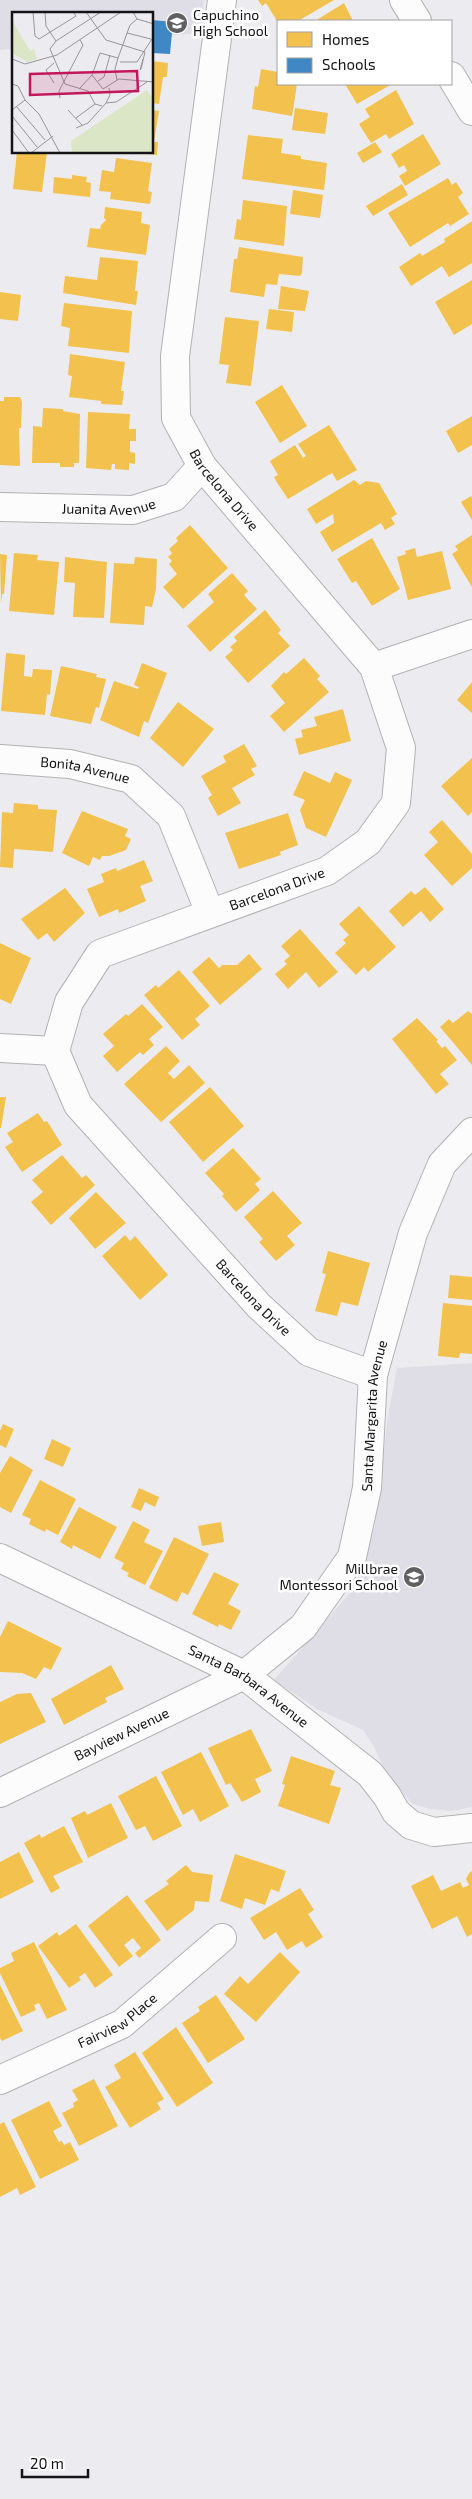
<svg xmlns="http://www.w3.org/2000/svg" width="472" height="2499" viewBox="0 0 472 2499" font-family="'Exo 2',sans-serif">
  <style>
    .built { fill: #dfdee6 }
    .homes { fill: #f2c14e }
    .schools { fill: #3f88c5 }
    .lines { fill: none; stroke-linecap: round; stroke-linejoin: round }
    .minor-casing { stroke: #b2b2b5; stroke-width: 30 }
    .minor { stroke: #fcfcfd; stroke-width: 28 }
    .labels { text-anchor: middle; stroke-width: 5; stroke-linejoin: round; paint-order: stroke }
    .poi-label { font-size: 14px; fill: #141416; stroke: #fff; text-anchor: start }
    .street-label { font-size: 14px; fill: #141416; stroke: #fff }
    .inset-road { fill: none; stroke: #969699; stroke-width: 1 }
    .view { fill: #c2185b; fill-opacity: 0.15; stroke: #c2185b; stroke-width: 2.5 }
    .inset-edge { fill: none; stroke: #141416; stroke-width: 2.5 }
  </style>
  <rect width="100%" height="100%" fill="#ececf0"/>
  <path class="built" d="M0 0H204L200 33 153 37 152 14H14V49L0 50Z
    M472 1363V1807L452 1811 430 1809 413 1804 390 1780 374 1747 363 1730 317 1709 274 1680 349 1594 365 1560 375 1526 388 1416 397 1368Z"/>
  <path class="homes" d="M258 0H334L298 21H277L266 3 262 6Z
    M344 3 353 21H315Z
    M152 61 168 63 167 77H163L159 104 152 103Z
    M261 69 278 72V84H297L292 116 252 109 255 86 258 87Z
    M345 84H392L357 104Z
    M396 90 414 124 389 139 386 134 371 143 359 124 370 117 365 109Z
    M295 108 328 113 325 134 292 130Z
    M152 110 159 111 154 142H158L157 155 147 154 152 152Z
    M423 134 441 164 405 186 399 176 407 171 404 165 399 168 391 154Z
    M248 135 283 139 281 153 301 156V159L327 163 324 190 242 179Z
    M375 142 382 152 363 163 357 153Z
    M17 152H47L42 192 13 189Z
    M116 158 152 163 148 191 152 192 150 204 110 199 111 192 99 191 102 170 114 172Z
    M72 175 87 177 86 182 91 183 90 197 53 193 54 177 72 179Z
    M448 178 452 185 456 182 463 193 458 197 469 214 450 226 448 223 410 247 388 213Z
    M402 184 408 195 373 216 366 206Z
    M293 190 323 195 320 218 290 214Z
    M243 200 287 206 284 246 234 239 237 219 241 220Z
    M105 207 142 212 141 223 150 225 146 255 87 247 90 228 100 229 101 225 106 220 104 218Z
    M472 221V263L449 277 442 266 411 286 399 267 420 253 422 256 445 242 444 239Z
    M239 247 303 257 302 273 300 276 279 274 277 285 266 284 264 297 230 292 234 259H237Z
    M100 257 138 261 135 291H138L136 305 63 293 65 276 97 280Z
    M472 280V324L454 335 435 302Z
    M281 286 309 291 305 311 278 309Z
    M0 292 21 295 18 321 0 319Z
    M64 303 132 311 129 353 68 346 70 328 61 326Z
    M269 309 294 312 292 332 266 329Z
    M225 317 259 321 251 386 226 383 229 365 219 364Z
    M70 354 125 362 121 391H124L122 405 101 404V401L69 397 72 376 68 375Z
    M282 385 307 426 280 443 255 402Z
    M4 397H20L22 402 21 428H19L20 466 0 465V401H4Z
    M43 408 63 409V411L80 414 79 463H74V467H60V463H32L33 426 42 427Z
    M88 412 130 414 129 429H136V441H130V452L135 453V464L129 463V470L115 469V464H112L111 470 86 468Z
    M472 416V445L458 453 446 431Z
    M329 425 357 470 337 481 332 473 288 499 276 481 274 477 278 475 270 461 295 445 303 458 306 456 298 444Z
    M354 480 360 485 366 481 379 483 397 514 391 518 395 524 385 530 381 523 332 552 320 532 334 523 333 514 316 524 307 509Z
    M471 496 472 498V520L461 502Z
    M190 525 228 568 183 609 163 587 177 574 169 564 172 561 168 557 172 553 169 549 178 541 176 538Z
    M472 535V587L452 554 458 550 455 546Z
    M372 538 400 589 372 606 356 581 352 583 337 559Z
    M415 548 417 557 442 551 451 589 408 600 397 557 406 554 405 551Z
    M14 553 38 555 37 560 59 562 54 615 9 611Z
    M0 554 7 555 4 594H2L1 604Z
    M65 557 107 562 104 618 73 617 75 583 64 582Z
    M135 557 157 559 156 589 152 607 145 606 144 625 110 623 114 563 134 564Z
    M232 573 248 591 244 595 257 609 210 652 187 626 214 602 208 594Z
    M265 610 281 630 278 633 290 646 248 683 225 657 233 650 230 647 237 641 234 637Z
    M6 653 25 655 24 676 32 677 33 669 52 670 50 695 47 694 45 715 1 711Z
    M304 658 320 676 317 679 329 692 284 732 270 716 285 703 271 686 284 672 286 674Z
    M142 663 167 673 148 723 144 721 139 737 100 720 114 681 138 689 139 687 134 685Z
    M61 666 97 674 96 677 106 679 99 708 96 707 91 724 50 716Z
    M472 682V713L457 700Z
    M178 702 214 729 183 767 150 738Z
    M343 709 351 741 299 755 295 739 303 737 301 730 317 726 314 717Z
    M244 744 257 766 251 769 255 775 232 788 241 803 218 816 208 798 212 795 201 776 226 762 223 756Z
    M472 758V812L468 816 441 786Z
    M304 771 330 783 335 772 352 780 326 837 306 828 300 810 305 800 293 795Z
    M14 803 38 805V809L57 810 53 852 14 849 13 868 0 867 2 812 13 813Z
    M82 811 128 829 125 836 131 839 126 850 109 856H102L100 860 93 857 89 866 62 853Z
    M288 813 298 845 280 852 281 855 239 869 225 833Z
    M442 820 472 854V868L452 886 424 855 438 842 429 832Z
    M144 860 153 881 140 886 146 901 119 913 118 909 99 917 87 889 104 882 101 874 116 868 117 871Z
    M425 887 444 909 430 922 421 911 403 927 389 911 411 891 415 895Z
    M65 888 85 913 54 942 47 933 38 940 21 919Z
    M359 906 396 947 368 972 364 967 356 975 335 953 346 943 343 940 349 935 339 924Z
    M300 929 338 972 319 988 306 972 288 989 275 974 287 964 284 961 290 956 281 946Z
    M0 943 31 958 11 1004 0 999Z
    M249 954 262 969 220 1005 192 972 209 957 219 968 222 965H237Z
    M179 970 210 1006 195 1019 200 1025 182 1040 144 995 156 985 158 988Z
    M142 1004 163 1027 149 1039 154 1045 143 1055 140 1052 117 1072 103 1056 114 1046 103 1034 126 1014 128 1016Z
    M468 1011 472 1014V1065L440 1027 449 1019 453 1023Z
    M417 1018 438 1040 436 1041 442 1048 445 1046 457 1060 440 1074 449 1084 436 1094 392 1039Z
    M166 1046 180 1061 168 1073 174 1079 189 1065 205 1083 161 1122 124 1084Z
    M210 1087 244 1126 203 1162 169 1122Z
    M0 1097H6L1 1128H0Z
    M38 1113 44 1122 47 1121 62 1145 22 1172 5 1147 13 1142 7 1133Z
    M233 1148 261 1179 255 1184 260 1190 236 1212 222 1196 224 1194 205 1173Z
    M62 1155 82 1178 86 1175 95 1185 51 1225 31 1202 43 1192 32 1180Z
    M273 1191 302 1223 287 1236 295 1245 276 1261 259 1242 263 1239 244 1217Z
    M96 1192 126 1223 95 1249 69 1218Z
    M125 1235 130 1241 135 1236 168 1275 140 1300 102 1256Z
    M328 1251 370 1263 358 1306 341 1302 337 1316 315 1311 326 1274 322 1273Z
    M450 1275 472 1277V1300L448 1298Z
    M443 1303 472 1306V1354L460 1353 459 1358 438 1356Z
    M3 1424 14 1429 6 1448 0 1445V1431Z
    M52 1439 71 1448 63 1467 44 1459Z
    M10 1456 33 1470 11 1513 0 1507V1473Z
    M40 1480 76 1499 58 1535 46 1529 45 1532 29 1524 31 1519 22 1515Z
    M139 1488 159 1497 155 1507 145 1502 141 1511 131 1507Z
    M79 1507 117 1527 100 1559 73 1545 72 1549 60 1542Z
    M133 1521 150 1530 144 1542 163 1551 145 1585 127 1576 129 1573 121 1569 124 1563 114 1558Z
    M221 1522 224 1542 202 1546 198 1526Z
    M174 1537 209 1554 188 1595 182 1592 177 1602 149 1588Z
    M214 1572 239 1584 228 1604 241 1611 231 1630 219 1624 218 1627 192 1614Z
    M8 1621 62 1648 51 1670 44 1667 36 1679 22 1673 0 1672V1637Z
    M111 1665 124 1689 105 1698 107 1702 64 1725 51 1699Z
    M31 1693 46 1722 0 1744V1702L17 1694Z
    M251 1729 272 1771 255 1779 261 1792 242 1802 230 1783 226 1785 208 1748Z
    M201 1752 229 1806 200 1822 193 1809 183 1815 161 1772Z
    M291 1756 335 1771 330 1785 341 1788 329 1824 278 1806 285 1785 282 1784Z
    M156 1776 182 1826 153 1841 145 1826 136 1830 118 1796Z
    M111 1803 128 1838 88 1858 71 1818 85 1811 87 1815Z
    M64 1826 83 1862 53 1876 60 1888 51 1893 24 1843 40 1834 41 1838Z
    M19 1852 34 1882 0 1899V1862Z
    M235 1854 286 1871 279 1892 271 1889 265 1905 245 1898 242 1909 220 1901Z
    M186 1865 192 1872 213 1875 209 1902 195 1901 194 1910 167 1931 144 1901 169 1884 166 1881Z
    M472 1871V1934L467 1937 457 1916 432 1929 411 1886 433 1875 441 1891 460 1882 463 1888 469 1885 466 1879 469 1873Z
    M300 1888 314 1910 308 1914 323 1937 306 1948 302 1941 287 1950 276 1932 264 1940 250 1918Z
    M127 1895 161 1940 139 1958 135 1953 141 1948 133 1938 124 1945 133 1956 119 1967 88 1926Z
    M76 1924 113 1975 95 1988 85 1973 79 1977 81 1980 69 1988 38 1946 57 1932 59 1936Z
    M34 1942 67 2010 47 2019 39 2003 34 2005 36 2010 21 2017 0 1973V1968L14 1961 11 1953Z
    M280 1952 300 1972 256 2022 224 1994 240 1976 248 1984Z
    M0 1985 23 2031 2 2041 0 2038Z
    M216 1995 245 2039 208 2063 182 2023 200 2011 198 2007Z
    M176 2027 213 2083 177 2107 142 2053Z
    M135 2052 164 2099 157 2103 161 2109 130 2128 105 2087 121 2078 114 2065Z
    M94 2079 118 2126 79 2146 62 2113 74 2107 73 2103 78 2100 72 2090Z
    M49 2101 62 2126 53 2131 59 2142 62 2141 64 2145 70 2142 79 2160 40 2179 11 2120Z
    M4 2122 36 2187 20 2195 17 2188 0 2197V2124Z"/>
  <path class="schools" d="M152 20 173 22 170 54 152 53Z"/>
  <g class="lines">
    <g class="minor-casing">
      <g id="minor">
        <path id="s1" d="M222 0 175 356 176 418 202 466 374 667 401 748 396 803 368 842 327 871 100 954 69 1002 55 1051 78 1105 259 1306 309 1352 373 1375"/>
        <path d="M404 0 417 21"/>
        <path d="M451 76 472 111"/>
        <path id="s2" d="M0 507 133 510 174 497 202 466"/>
        <path d="M374 667 472 634"/>
        <path id="s3" d="M0 759 70 764 131 779 171 816 210 913"/>
        <path d="M0 1048 55 1051"/>
        <path id="s4" d="M0 1558 244 1675 370 1774 387 1796 396 1812 411 1825 434 1832 472 1828"/>
        <path id="s5" d="M0 1793 244 1675 303 1627 352 1557 367 1488 373 1375 413 1233 442 1164 472 1132"/>
        <path id="s6" d="M0 2080 122 2024 222 1938"/>
      </g>
    </g>
    <use href="#minor" class="minor"/>
  </g>
  <defs>
    <g id="school-disc" transform="scale(1.125)"><circle r="9.5" fill="#606062" stroke="#fff"/><path d="M0-5L7-2L0 1L-7-2ZM-4 1L0 2.5L4 1V4Q0 6-4 4Z" fill="#fff"/></g>
  </defs>
  <g fill-rule="evenodd">
    <use href="#school-disc" x="177" y="23"/>
    <use href="#school-disc" x="414" y="1577"/>
  </g>
  <g class="labels">
    <g class="poi-label">
      <text x="193" y="20">Capuchino<tspan x="193" dy="16">High School</tspan></text>
      <text x="398" y="1574" text-anchor="end">Millbrae<tspan x="398" dy="16">Montessori School</tspan></text>
    </g>
    <g class="street-label">
      <text dy="5" stroke="none"><textPath href="#s1" startOffset="508">Barcelona Drive</textPath></text>
      <text dy="5" stroke="none"><textPath href="#s2" startOffset="109">Juanita Avenue</textPath></text>
      <text dy="5" stroke="none"><textPath href="#s3" startOffset="86">Bonita Avenue</textPath></text>
      <text transform="translate(277 889) rotate(-20)" y="5">Barcelona Drive</text>
      <text dy="5" stroke="none"><textPath href="#s1" startOffset="1648">Barcelona Drive</textPath></text>
      <text dy="5" stroke="none"><textPath href="#s5" startOffset="576">Santa Margarita Avenue</textPath></text>
      <text dy="5" stroke="none"><textPath href="#s4" startOffset="280">Santa Barbara Avenue</textPath></text>
      <text dy="5" stroke="none"><textPath href="#s5" startOffset="135">Bayview Avenue</textPath></text>
      <text dy="5" stroke="none"><textPath href="#s6" startOffset="132">Fairview Place</textPath></text>
    </g>
  </g>
  <g transform="translate(12 12)">
    <rect width="141" height="141" fill="#ececf0"/>
    <path d="M0 8 18 39 22 37 25 47 15 50 0 41ZM135 78 141 87V141H60L59 129Z" fill="#dbe6c6"/>
    <path class="inset-road" d="M21 0 23 24 27 27 64 4 61 0M33 0 34 14 44 29M74 0 94 28 133 40 129 57 128 58 131 47M121 0 125 7 142 12M115 21 139 27M0 47 13 52 45 43 109 0M108 50H125L142 24M80 63 91 77 107 67 142 70M80 63 88 41 106 46M105 68 103 57 106 46 118 13 125 7M86 69 92 65 98 43M42 71 34 58 42 51M0 72 6 74 13 88 27 102 48 141M67 77 80 63M48 86 47 79 71 33 68 28M94 91 104 90 135 70M83 92 76 79 53 72 38 37 44 29 89 0M4 94 33 128M0 98 13 88M56 98 70 113M0 104 25 135M64 106 83 92 90 94M64 116 76 111 94 91 98 83 97 76M0 118 17 141M19 141 41 124"/>
    <path class="view" d="M125 59 126 79 18 83V62Z"/>
    <rect width="141" height="141" class="inset-edge"/>
  </g>
  <rect x="277" y="20" width="175" height="65" fill="#ffffff" stroke="#a1a1a2"/>
  <rect x="287" y="32" width="25" height="15" fill="#f2c14e" stroke="#a1a1a2"/>
  <text x="322" y="45" font-size="15" fill="#141416">Homes</text>
  <rect x="287" y="58" width="25" height="15" fill="#3f88c5" stroke="#a1a1a2"/>
  <text x="322" y="70" font-size="15" fill="#141416">Schools</text>
  <path d="M22 2469v8h66v-8" fill="none" stroke="#141416" stroke-width="2.5"/>
  <text x="30" y="2469" font-size="15" fill="#141416" stroke="#ffffff" stroke-width="4" paint-order="stroke">20 m</text>
</svg>
